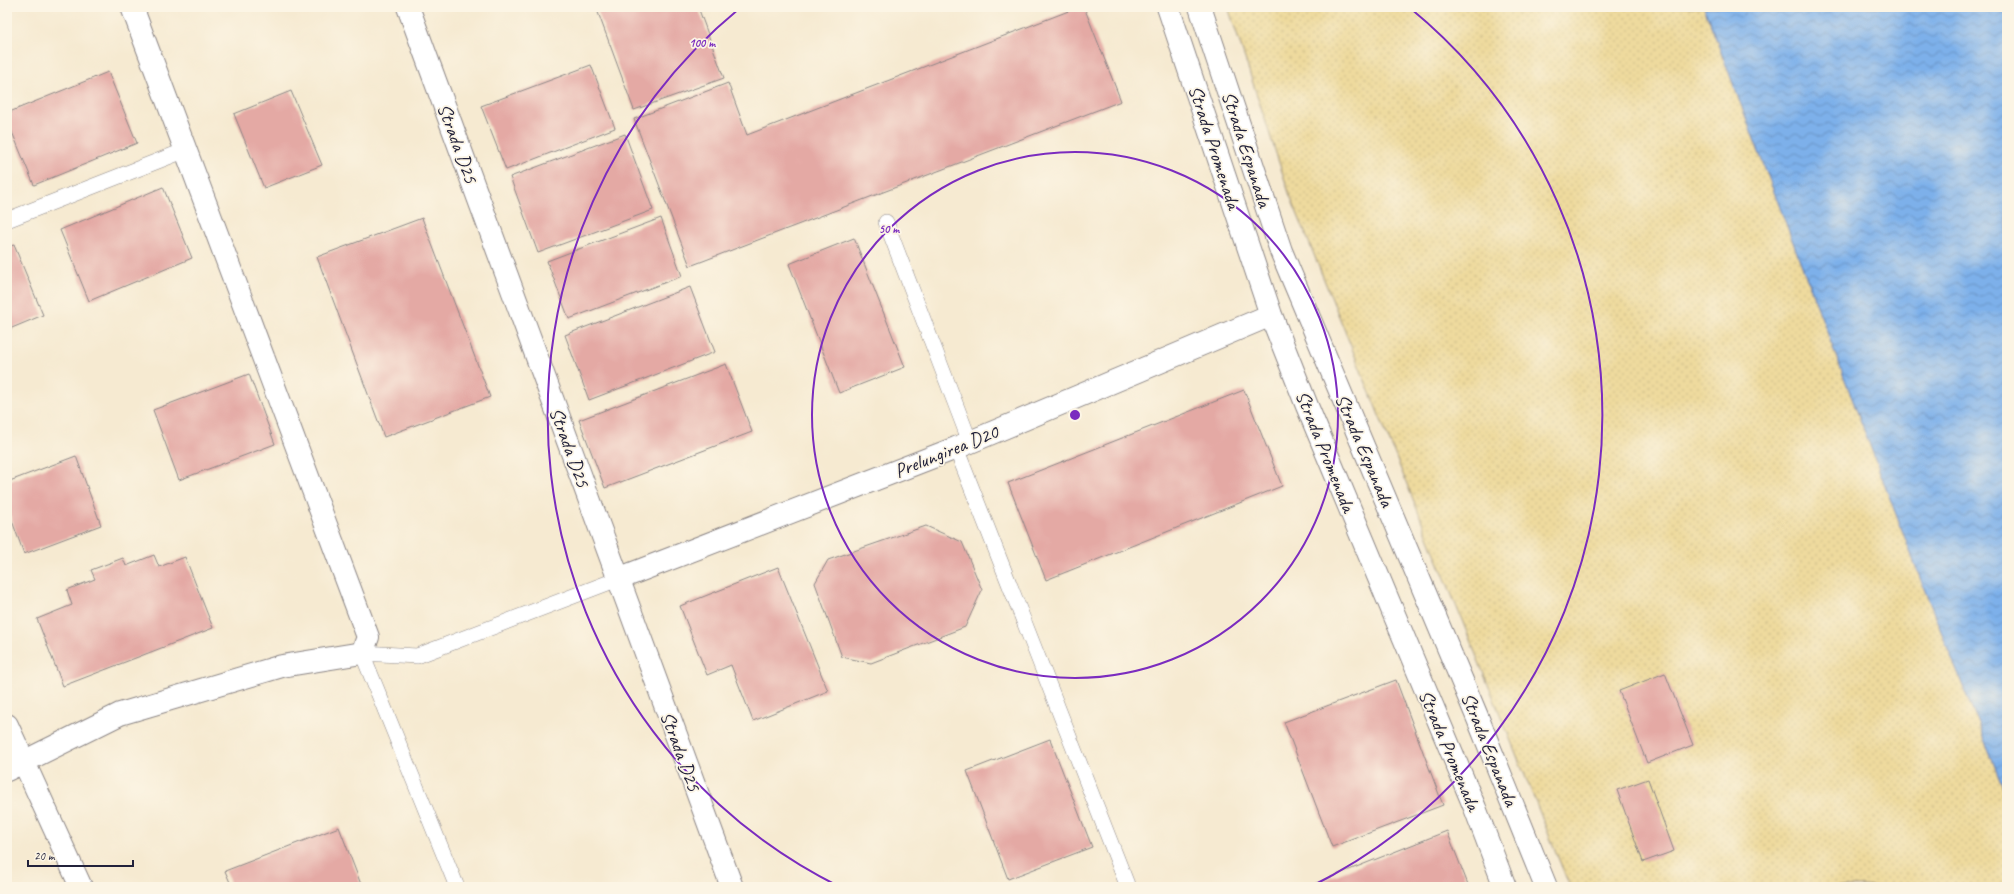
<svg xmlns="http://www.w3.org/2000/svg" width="2014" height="894" viewBox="0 0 2014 894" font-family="Caveat,sans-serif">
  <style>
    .sand { fill: url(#sand-dots); stroke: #887e6c }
    .water { fill: url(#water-waves); stroke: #506992 }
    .building { fill: #e4a9a4 }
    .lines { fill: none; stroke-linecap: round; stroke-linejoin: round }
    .lane-casing { stroke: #8c8686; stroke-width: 16 }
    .street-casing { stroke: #8c8686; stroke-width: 24 }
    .lane { stroke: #fff; stroke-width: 15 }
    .street { stroke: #fff; stroke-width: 22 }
    .ring { fill: none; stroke: #7b2cbf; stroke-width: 2 }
    .labels { text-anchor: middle; stroke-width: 3.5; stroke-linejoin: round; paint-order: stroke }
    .street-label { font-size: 20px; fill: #22223b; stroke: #fcf5e5 }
    .centre { fill: #7b2cbf; stroke: #fcf5e5; stroke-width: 2 }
    .ring-label { font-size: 12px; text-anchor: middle; font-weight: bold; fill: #7b2cbf; stroke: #fcf5e5; stroke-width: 3.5; stroke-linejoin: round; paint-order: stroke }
  </style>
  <defs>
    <pattern id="sand-dots" width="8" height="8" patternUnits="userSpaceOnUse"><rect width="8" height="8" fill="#eeda9e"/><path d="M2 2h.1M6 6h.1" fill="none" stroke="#ccbb89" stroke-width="1.8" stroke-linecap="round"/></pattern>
    <pattern id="water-waves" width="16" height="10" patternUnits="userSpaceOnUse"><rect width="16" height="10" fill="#7db0ea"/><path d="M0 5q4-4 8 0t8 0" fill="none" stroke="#668fbf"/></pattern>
  </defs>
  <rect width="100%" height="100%" fill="#fcf5e5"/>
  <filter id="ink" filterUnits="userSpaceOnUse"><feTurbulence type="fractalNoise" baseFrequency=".025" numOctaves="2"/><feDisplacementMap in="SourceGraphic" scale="8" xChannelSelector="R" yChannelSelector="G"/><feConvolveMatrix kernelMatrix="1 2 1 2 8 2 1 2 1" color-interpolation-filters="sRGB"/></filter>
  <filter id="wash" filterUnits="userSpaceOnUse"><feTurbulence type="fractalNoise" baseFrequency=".012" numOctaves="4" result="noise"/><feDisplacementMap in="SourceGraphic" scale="16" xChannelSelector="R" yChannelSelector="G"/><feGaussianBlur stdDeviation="0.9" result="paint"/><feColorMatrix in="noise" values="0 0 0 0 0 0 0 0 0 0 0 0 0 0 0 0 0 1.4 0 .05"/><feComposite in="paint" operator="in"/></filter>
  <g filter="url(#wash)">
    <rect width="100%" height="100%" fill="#f6ead1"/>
    <path class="sand" d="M1228 7H1704L1925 591 2007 797V887H1570L1289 193Z"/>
    <path class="water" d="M1704 7H2007V797L1925 591Z"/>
    <g id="blocks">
      <path class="building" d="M596 7H698L724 78 634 110Z
        M1079 7H1084L1121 101 690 266 634 119 728 83 747 135Z
        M591 65 615 128 506 170 481 106Z
        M108 72 137 143 34 185 7 120V113Z
        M291 91 322 165 264 188 234 114Z
        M625 134 653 210 538 253 510 177Z
        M163 187 192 258 89 301 60 230Z
        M422 218 490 397 384 437 317 257Z
        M661 218 682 276 569 319 547 261Z
        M854 238 905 367 839 393 789 264Z
        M14 245 43 315 7 330V247Z
        M690 287 715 352 589 400 565 335Z
        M726 364 752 432 605 488 579 420Z
        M249 374 275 444 179 480 153 410Z
        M1244 390 1282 486 1046 580 1008 483Z
        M76 456 101 525 24 554 7 507V482Z
        M926 526 962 542 982 590 965 627 871 663 842 657 815 583 828 560Z
        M154 555 159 567 185 557 213 628 63 686 37 619 72 605 67 590 95 579 91 570 123 558 126 566Z
        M778 567 828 691 753 721 731 665 707 675 680 606Z
        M1665 673 1693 745 1647 763 1619 691Z
        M1396 680 1443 805 1332 847 1284 722Z
        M1050 739 1092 847 1008 879 967 771Z
        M1648 779 1674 851 1643 862 1617 790Z
        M339 827 362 887H232L225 871Z
        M1447 831 1469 887H1306Z"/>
    </g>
  </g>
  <g filter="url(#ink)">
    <use href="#blocks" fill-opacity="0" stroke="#8c8686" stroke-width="1"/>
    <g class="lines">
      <g class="lane-casing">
        <path id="lane" d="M7 220 186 150
          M886 222 970 442
          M956 448 1128 887
          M457 887 362 653 417 656 618 579"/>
      </g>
      <g class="street-casing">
        <path id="street" d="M408 7 732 887
          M1168 7 1271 315 1307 406 1475 808 1505 887
          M1200 7 1281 251 1476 714 1546 887
          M618 579 956 448 1271 315
          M7 725 81 887
          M7 770 120 714 282 666 362 653 368 637 132 7"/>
      </g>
      <use href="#lane" class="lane"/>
      <use href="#street" class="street"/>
    </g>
  </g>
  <g class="ring">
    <circle cx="1075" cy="415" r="263"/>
    <path d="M840 887A527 527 0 0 1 740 8M1410 8A527 527 0 0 1 1310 887"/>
  </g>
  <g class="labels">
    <g class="street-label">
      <text transform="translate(458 143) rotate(70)" y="7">Strada D25</text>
      <text transform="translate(1215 147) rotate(72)" y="7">Strada Promenada</text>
      <text transform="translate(1247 149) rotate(72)" y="7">Strada Espanada</text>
      <text transform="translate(570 447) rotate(70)" y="7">Strada D25</text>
      <text transform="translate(1365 450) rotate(67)" y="7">Strada Espanada</text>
      <text transform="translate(946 451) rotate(-22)" y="7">Prelungirea D20</text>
      <text transform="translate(1326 451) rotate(68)" y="7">Strada Promenada</text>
      <text transform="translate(1490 749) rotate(68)" y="7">Strada Espanada</text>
      <text transform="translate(1450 750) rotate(67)" y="7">Strada Promenada</text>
      <text transform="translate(681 751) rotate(70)" y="7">Strada D25</text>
    </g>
  </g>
  <circle cx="1075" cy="415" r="6" class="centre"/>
  <g class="ring-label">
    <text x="702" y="47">100 m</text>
    <text x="889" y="233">50 m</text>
  </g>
  <rect width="2014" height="894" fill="none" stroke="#fcf5e5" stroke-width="24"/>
  <path d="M28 860v6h105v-6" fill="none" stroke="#22223b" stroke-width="2"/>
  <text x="34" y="860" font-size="12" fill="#22223b" stroke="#fcf5e5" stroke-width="3" paint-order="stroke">20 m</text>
</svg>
